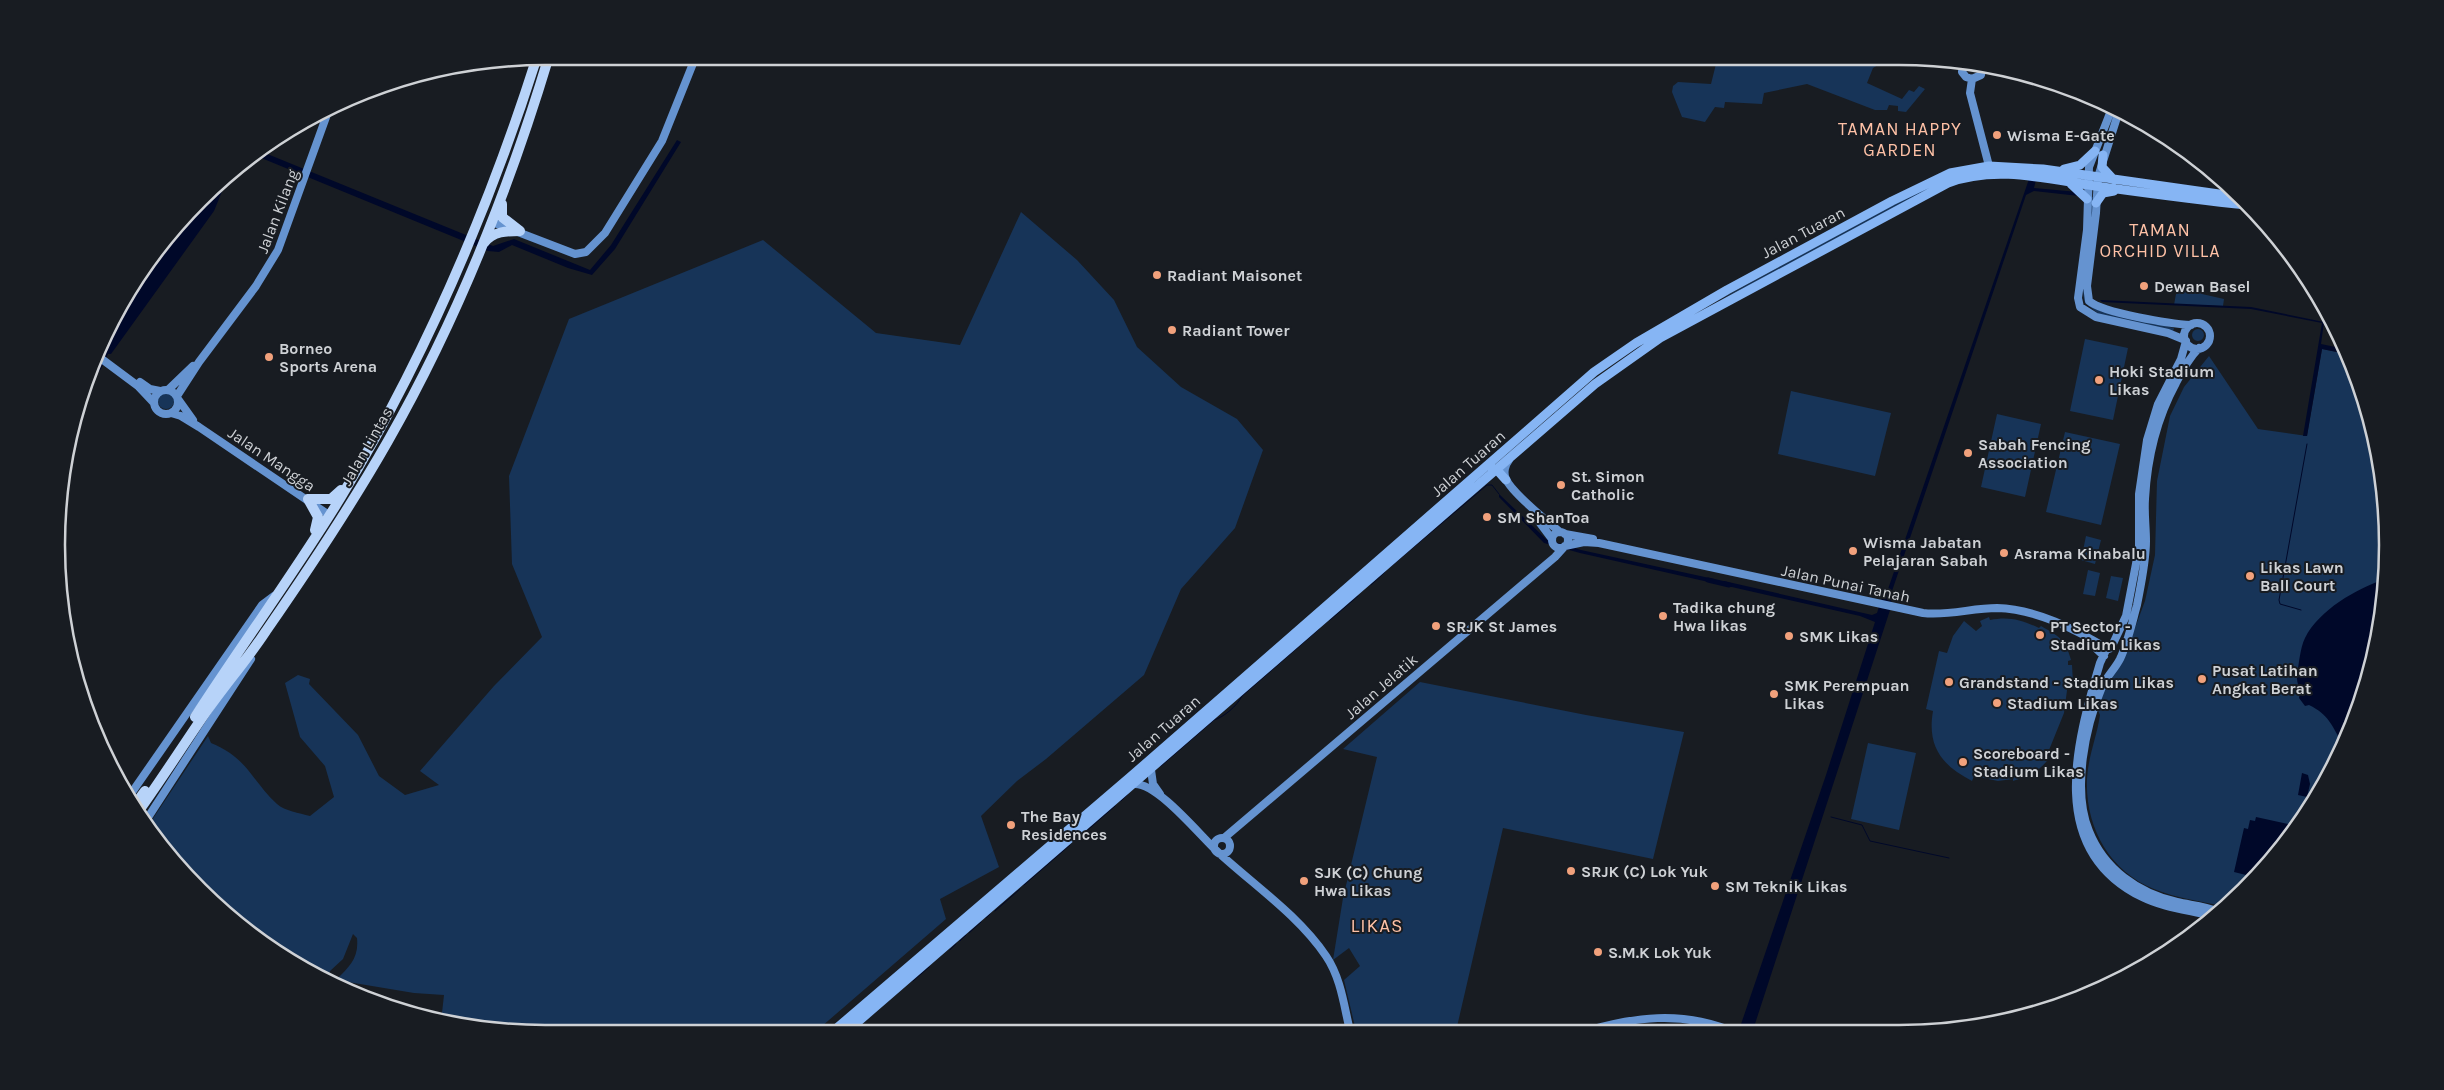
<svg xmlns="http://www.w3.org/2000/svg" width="2444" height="1090" viewBox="0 0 2444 1090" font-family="Karla,sans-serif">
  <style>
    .green { fill: #173458 }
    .water { fill: #000829 }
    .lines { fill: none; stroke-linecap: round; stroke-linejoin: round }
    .stream { stroke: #000829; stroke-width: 1 }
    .canal { stroke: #000829; stroke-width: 5 }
    .secondary { stroke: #6593d0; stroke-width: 8 }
    .primary { stroke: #86b5f4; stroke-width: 9 }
    .highway { stroke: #b7d3f9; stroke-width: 10 }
    .poi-dot { fill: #f1a17c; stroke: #181c22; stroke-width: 2 }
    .labels { text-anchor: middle; stroke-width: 4; stroke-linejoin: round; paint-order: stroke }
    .poi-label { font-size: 16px; font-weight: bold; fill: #ced1d5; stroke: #181c22; text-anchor: start }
    .street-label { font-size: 16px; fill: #ced1d5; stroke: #181c22 }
    .neighbourhood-label { font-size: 18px; letter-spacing: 1px; fill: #fec1a6; stroke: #181c22 }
    .quarter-label { font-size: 19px; letter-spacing: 1px; fill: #fec1a6; stroke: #181c22 }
    .rim { fill: none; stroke: #ced1d5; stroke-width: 2.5 }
  </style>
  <rect width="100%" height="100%" fill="#181c22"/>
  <path class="green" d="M1718 56H1893L1873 68 1867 83 1902 99 1909 90 1914 92 1919 86 1925 89 1906 112 1898 111V106L1889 105 1887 110H1875L1807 84 1764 93 1762 104 1725 102 1724 108 1715 107 1705 122 1682 117 1672 92 1673 86 1678 82 1711 84Z
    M1993 168 2021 169 2081 177C2069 180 2053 175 2042 174 2000 168 1973 168 1934 186L1748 286 1717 301 1932 183 1961 172Z
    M2091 197H2094C2092 225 2080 280 2086 303L2101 311 2174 328 2173 332 2100 315 2085 303C2078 285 2092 223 2091 197Z
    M1021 212 1077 260 1114 300 1137 347 1181 387 1237 419 1263 450 1235 528 1181 589 1144 675 1046 759 1017 781 981 816 999 867 940 899 946 919 814 1033 545 1034 450 1024 441 1022 444 995 414 993 336 980C350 966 359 958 357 938L353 934 343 959 330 971 326 980 301 968 247 933 177 867 148 826 208 736 211 743C248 758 251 780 277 804 285 811 299 813 310 816L334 797 325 766 300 737 285 683 298 675 310 679 309 684 358 735 379 776 405 795 439 785 420 771 494 686 542 637 512 564 509 476 569 319 763 240 876 333 960 345Z
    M2178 283 2203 288 2202 294 2224 299 2223 306 2174 305Z
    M2192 335a6 6 0 1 1 12 0a6 6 0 1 1-12 0Z
    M2085 339 2128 348 2113 420 2070 411Z
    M2322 349 2347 354 2371 419 2387 513 2384 609 2362 702 2305 817 2222 906C2200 901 2175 898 2154 889 2109 871 2085 826 2087 779 2088 757 2097 736 2100 715L2097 708 2106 683 2123 660 2145 601 2155 555 2157 481 2170 416 2184 387 2209 356 2258 429 2307 436Z
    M1791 391 1891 413 1875 476 1778 454Z
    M158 401a8 8 0 1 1 16 0a8 8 0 1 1-16 0Z
    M1997 414 2041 424 2025 497 1981 487Z
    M2065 432 2120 444 2101 525 2046 512Z
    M2086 536 2101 540 2095 564 2081 560Z
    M2088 570 2100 573 2095 596 2083 594Z
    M2111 576 2123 578 2118 601 2106 598Z
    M1989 617 1990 620C2009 616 2022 620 2039 628L2041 626C2057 635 2066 639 2071 660L2068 661V665H2072L2073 683H2068L2064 713 2047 755 2050 757C2040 771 2029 776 2013 781V779L1998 781 1974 776 1972 781C1941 765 1927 746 1933 711L1926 709 1939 651 1947 653 1953 636 1964 621 1976 631 1982 626 1980 621Z
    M1420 682 1586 715 1684 732 1653 859 1503 828 1456 1031H1356L1344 980 1360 966 1349 948 1333 960 1343 898 1377 757 1343 749Z
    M1868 743 1916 753 1899 830 1851 819Z"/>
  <path class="water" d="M677 140 681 142 615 249 592 275 568 268 512 245 499 252 488 251 254 155 260 151 493 246 514 239 590 270 611 245Z
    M230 172 214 211 111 354H108L101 369 83 392 93 358 114 316 190 210Z
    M2029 179 2036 180 2034 188 2078 192 2079 196 2034 191 2026 195 1890 597 1892 604 1753 1030H1739L1826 775 1875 622 1860 616 1723 585 1724 581 1872 615 1877 613 1881 600 1886 595Z
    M2100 300 2251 307 2324 322 2321 344 2345 349 2347 354 2322 349 2307 436H2303L2322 323 2251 309 2102 302Z
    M1499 494 1546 539 1581 550 1714 579 1713 583 1580 553 1544 543 1499 497Z
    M2385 579 2384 609 2362 702 2342 743C2331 724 2329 715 2309 705L2305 706 2299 698C2301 689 2296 683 2297 675 2299 664 2300 648 2305 638 2319 610 2356 589 2385 579Z
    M2302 773 2308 775 2310 784 2307 797 2298 795Z
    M2256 817 2297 826 2250 876 2234 872 2244 828 2248 829 2250 820 2255 821Z"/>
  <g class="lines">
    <path class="stream" d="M1390 567 1487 485H1492L1499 494
      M1371 585 1385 572
      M2301 610 2280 604 2279 600 2307 444
      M1330 620 1358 596
      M1161 766 1214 720C1224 717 1237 706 1242 696L1319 629
      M1121 801 1128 794
      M1831 817 1862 825 1870 841 1949 858
      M1075 841 1115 806
      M1024 885 1070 845
      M995 911 1020 889
      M986 918 990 914
      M969 933 981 922
      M960 941 966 935
      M950 950 956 944
      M913 981 929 967"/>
    <path class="canal" d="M1708 580 1729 585"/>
    <path class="secondary" d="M1963 63 1962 72 1966 77 1972 79 1981 75 1983 65
      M1972 79 1970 93 1989 166
      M2112 108 2089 167 2087 230 2078 298 2080 307 2096 317 2168 333 2185 340
      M2119 111 2098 177 2096 213 2087 286 2089 301C2103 313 2171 324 2191 325
      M492 222 575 254 586 252 605 233 662 141 696 56
      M2184 336a13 13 0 1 1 26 0a13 13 0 1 1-26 0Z
      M2199 348C2189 358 2182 371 2176 383 2157 418 2147 460 2145 499 2144 513 2146 527 2146 541 2146 562 2141 584 2137 605 2132 623 2128 642 2120 659 2115 669 2106 677 2102 687 2085 727 2072 790 2089 831 2104 869 2138 893 2177 902 2190 905 2204 906 2217 911
      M95 354 138 386 154 403
      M140 382 150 389 160 391
      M154 402a12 12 0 1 1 24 0a12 12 0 1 1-24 0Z
      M168 390 193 366
      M177 396 199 362 256 286 278 250 329 109
      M178 399 193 420
      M171 413 181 416 199 427 329 515
      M1509 460C1505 465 1503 473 1506 479 1511 492 1548 522 1560 532
      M1534 515 1552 539
      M1552 540a8 8 0 1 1 16 0a8 8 0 1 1-16 0Z
      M1565 534 1593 539
      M1565 546 1584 542 1599 543 1923 613C1948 616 1972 608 1997 608 2036 609 2075 629 2108 649
      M2086 639 2104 656
      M2111 648 2106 650 2100 663C2076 744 2046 850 2142 897 2164 908 2189 910 2212 916
      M2111 648 2126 616 2139 548V494L2147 440 2158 404 2181 359 2186 341
      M1151 770 1153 784 1160 794
      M1135 784C1159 784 1201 837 1219 853 1255 886 1298 915 1326 956 1341 978 1344 1006 1350 1031
      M128 798 262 605 274 596
      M145 822 251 659
      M1224 838 1555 557 1564 547
      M1214 846a8 8 0 1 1 16 0a8 8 0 1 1-16 0Z
      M1586 1031C1635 1017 1680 1011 1729 1030"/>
    <path class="primary" d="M2103 155 2102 167 2114 180
      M2064 169 2080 165 2095 151
      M2071 184 2087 199
      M2096 203 2103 193 2114 191
      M1492 468 1497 470 1506 480
      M831 1033 1129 778 1594 372 1636 343 1727 290 1892 201 1950 173 1989 166 2043 169 2240 197
      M845 1033 1595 384 1660 338 1948 183C1995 165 2047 179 2095 186 2146 193 2196 200 2247 205"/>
    <path class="highway" d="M502 204V217L520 231
      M484 243C493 231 507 231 520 231
      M308 499 318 517 315 530
      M308 499H331L341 490
      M195 717C243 643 295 572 341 497 424 359 488 211 537 57
      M134 806 145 791
      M138 812C161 780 182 747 204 715 224 686 247 660 266 631 309 569 351 506 388 441 457 320 509 189 549 56"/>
  </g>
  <g class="poi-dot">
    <circle cx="1997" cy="135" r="5"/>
    <circle cx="1157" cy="275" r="5"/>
    <circle cx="2144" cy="286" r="5"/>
    <circle cx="1172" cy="330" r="5"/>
    <circle cx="269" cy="357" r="5"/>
    <circle cx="2099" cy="380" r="5"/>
    <circle cx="1968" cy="453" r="5"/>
    <circle cx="1561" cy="485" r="5"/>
    <circle cx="1487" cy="517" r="5"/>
    <circle cx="1853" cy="551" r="5"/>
    <circle cx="2004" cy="553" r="5"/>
    <circle cx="2250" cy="576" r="5"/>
    <circle cx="1663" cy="616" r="5"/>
    <circle cx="1436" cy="626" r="5"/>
    <circle cx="2040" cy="635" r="5"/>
    <circle cx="1789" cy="636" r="5"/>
    <circle cx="2202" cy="679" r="5"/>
    <circle cx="1949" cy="682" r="5"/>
    <circle cx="1774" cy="694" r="5"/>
    <circle cx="1997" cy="703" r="5"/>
    <circle cx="1963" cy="762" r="5"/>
    <circle cx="1011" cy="825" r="5"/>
    <circle cx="1571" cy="871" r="5"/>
    <circle cx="1304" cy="881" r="5"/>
    <circle cx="1715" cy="886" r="5"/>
    <circle cx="1598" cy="952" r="5"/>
  </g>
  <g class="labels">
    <g class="poi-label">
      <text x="2007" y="141">Wisma E-Gate</text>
      <text x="1167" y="281">Radiant Maisonet</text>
      <text x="2154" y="292">Dewan Basel</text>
      <text x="1182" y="336">Radiant Tower</text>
      <text x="279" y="354">Borneo<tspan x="279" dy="18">Sports Arena</tspan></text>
      <text x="2109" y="377">Hoki Stadium<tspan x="2109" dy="18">Likas</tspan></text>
      <text x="1978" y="450">Sabah Fencing<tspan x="1978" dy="18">Association</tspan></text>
      <text x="1571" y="482">St. Simon<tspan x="1571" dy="18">Catholic</tspan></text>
      <text x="1497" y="523">SM ShanToa</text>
      <text x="1863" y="548">Wisma Jabatan<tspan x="1863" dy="18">Pelajaran Sabah</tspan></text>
      <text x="2014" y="559">Asrama Kinabalu</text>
      <text x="2260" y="573">Likas Lawn<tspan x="2260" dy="18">Ball Court</tspan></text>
      <text x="1673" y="613">Tadika chung<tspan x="1673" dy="18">Hwa likas</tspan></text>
      <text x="1446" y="632">SRJK St James</text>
      <text x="2050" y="632">PT Sector -<tspan x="2050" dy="18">Stadium Likas</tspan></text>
      <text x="1799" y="642">SMK Likas</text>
      <text x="2212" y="676">Pusat Latihan<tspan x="2212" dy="18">Angkat Berat</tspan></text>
      <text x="1959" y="688">Grandstand - Stadium Likas</text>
      <text x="1784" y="691">SMK Perempuan<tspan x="1784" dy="18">Likas</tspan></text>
      <text x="2007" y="709">Stadium Likas</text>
      <text x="1973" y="759">Scoreboard -<tspan x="1973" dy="18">Stadium Likas</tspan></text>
      <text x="1021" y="822">The Bay<tspan x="1021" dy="18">Residences</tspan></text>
      <text x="1581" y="877">SRJK (C) Lok Yuk</text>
      <text x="1314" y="878">SJK (C) Chung<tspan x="1314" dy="18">Hwa Likas</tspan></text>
      <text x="1725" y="892">SM Teknik Likas</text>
      <text x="1608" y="958">S.M.K Lok Yuk</text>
    </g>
    <g class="street-label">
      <text transform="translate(277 211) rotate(-69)" y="6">Jalan Kilang</text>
      <text transform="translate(1803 232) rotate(-28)" y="6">Jalan Tuaran</text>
      <text transform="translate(366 446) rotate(-60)" y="6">Jalan Lintas</text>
      <text transform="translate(272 459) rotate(34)" y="6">Jalan Mangga</text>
      <text transform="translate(1468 463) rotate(-41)" y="6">Jalan Tuaran</text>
      <text transform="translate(1846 583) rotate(12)" y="6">Jalan Punai Tanah</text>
      <text transform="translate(1381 686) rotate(-41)" y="6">Jalan Jelatik</text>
      <text transform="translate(1163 728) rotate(-41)" y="6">Jalan Tuaran</text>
    </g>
    <g class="neighbourhood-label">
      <text x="1900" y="135">TAMAN HAPPY<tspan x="1900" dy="21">GARDEN</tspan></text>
      <text x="2160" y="236">TAMAN<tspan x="2160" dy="21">ORCHID VILLA</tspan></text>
    </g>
    <g class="quarter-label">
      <text x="1377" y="932">LIKAS</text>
    </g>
  </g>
  <path d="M0 0H2444V1090H0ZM545 65H1899A480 480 0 0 1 2379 545V545A480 480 0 0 1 1899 1025H545A480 480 0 0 1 65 545V545A480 480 0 0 1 545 65Z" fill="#181c22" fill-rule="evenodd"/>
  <path class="rim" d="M545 65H1899A480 480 0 0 1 2379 545V545A480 480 0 0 1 1899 1025H545A480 480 0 0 1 65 545V545A480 480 0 0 1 545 65Z"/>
</svg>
